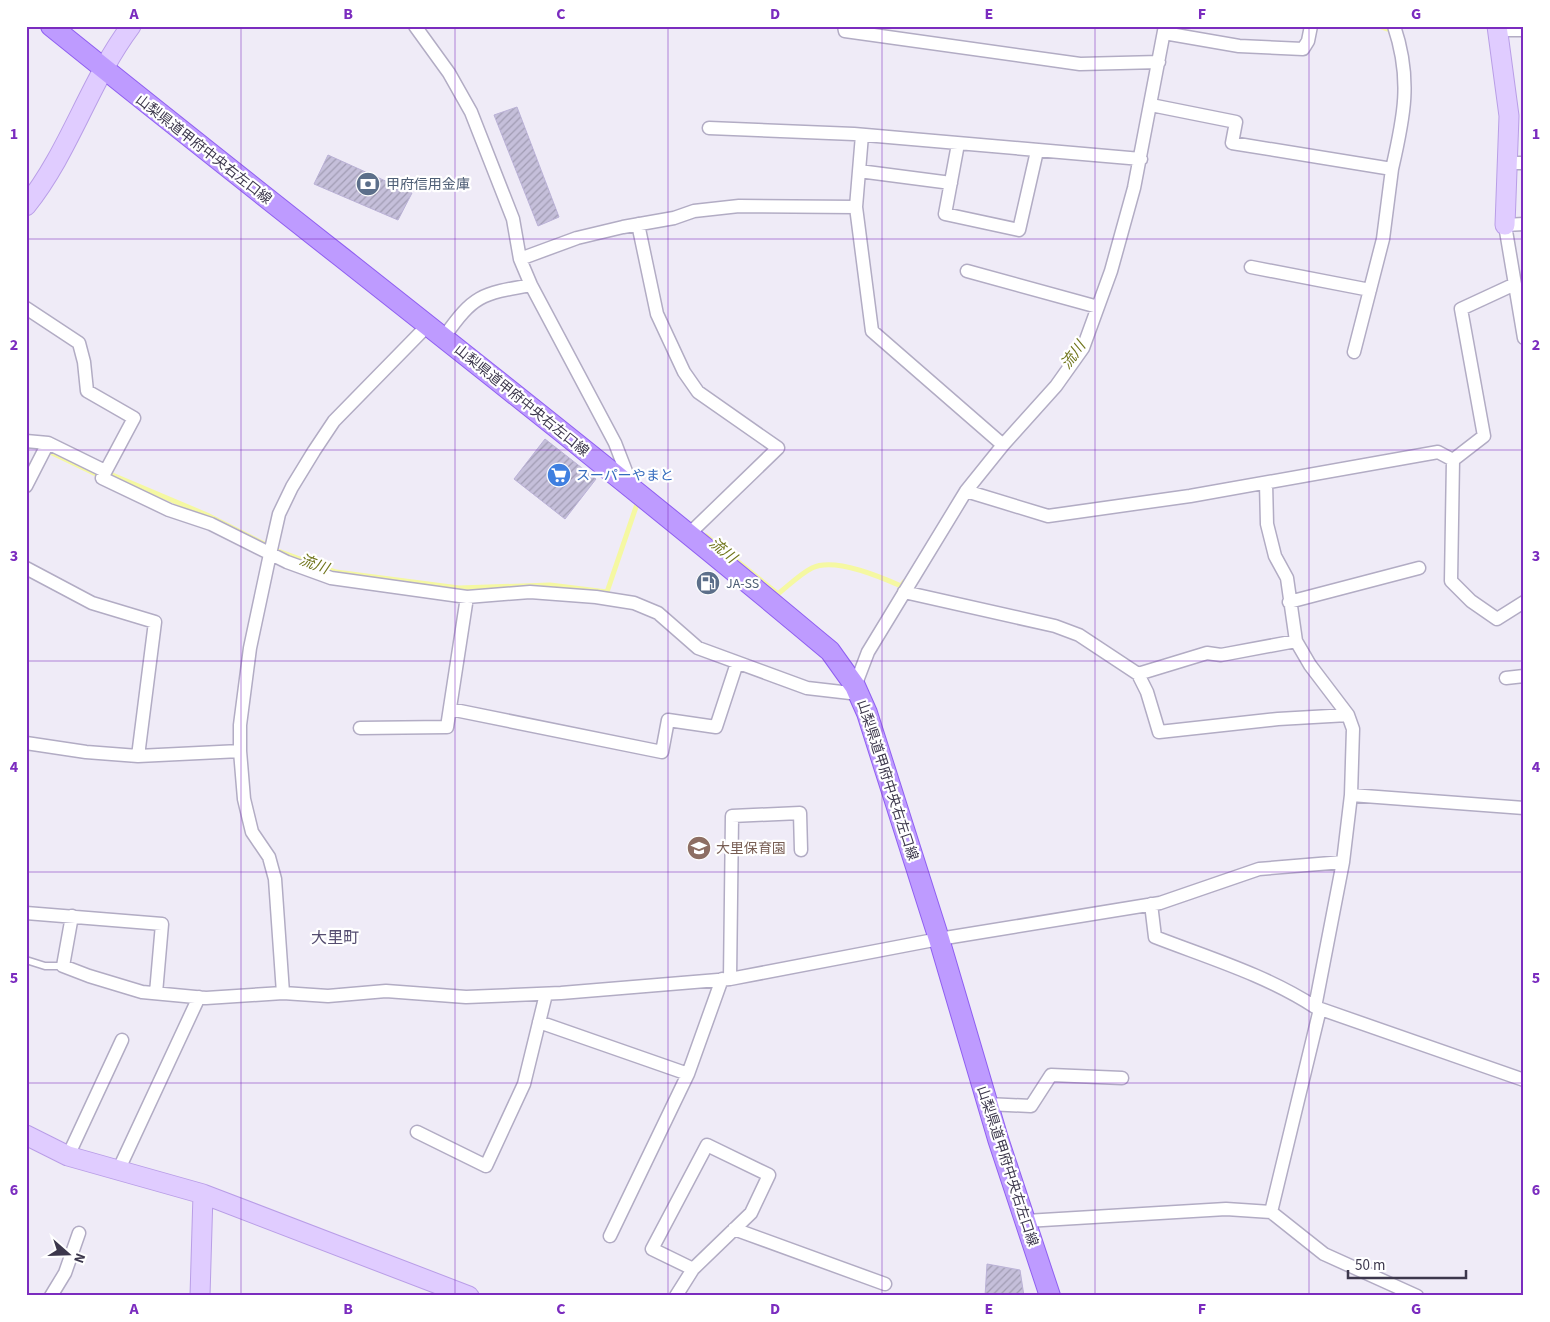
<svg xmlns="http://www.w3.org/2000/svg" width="1550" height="1322" viewBox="0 0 1550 1322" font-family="'Source Sans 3','Noto Sans JP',sans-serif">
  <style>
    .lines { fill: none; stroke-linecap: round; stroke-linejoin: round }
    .stream { stroke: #f5f8a2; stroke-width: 5 }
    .building { fill: url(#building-hatch); stroke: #bab1d6 }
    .lane-casing { stroke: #b2acc4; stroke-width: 9 }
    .street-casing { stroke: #b2acc4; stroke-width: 15 }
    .secondary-casing { stroke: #b99ee7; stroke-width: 21 }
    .primary-casing { stroke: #8f5ff1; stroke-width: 22 }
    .lane { stroke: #fff; stroke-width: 6 }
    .street { stroke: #fff; stroke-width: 12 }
    .secondary { stroke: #e0ccff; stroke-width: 19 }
    .primary { stroke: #be9bff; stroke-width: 20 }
    .grid { fill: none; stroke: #7b2cbf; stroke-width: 1; stroke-opacity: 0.55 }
    .labels { text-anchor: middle; stroke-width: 4.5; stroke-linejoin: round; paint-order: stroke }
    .street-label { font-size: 14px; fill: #3c374c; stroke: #fff }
    .service-label { font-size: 14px; fill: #4e5e75; stroke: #fff; text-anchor: start }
    .shop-label { font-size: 14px; fill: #366cbe; stroke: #fff; text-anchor: start }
    .education-label { font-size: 14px; fill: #785e54; stroke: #fff; text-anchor: start }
    .water-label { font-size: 15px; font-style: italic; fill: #70751b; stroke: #fff }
    .quarter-label { font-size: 16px; fill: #554d70; stroke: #fff }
    .neatline { fill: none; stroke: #7b2cbf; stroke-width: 2 }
    .grid-label { font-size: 16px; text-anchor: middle; font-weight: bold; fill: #7b2cbf }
  </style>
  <defs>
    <pattern id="building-hatch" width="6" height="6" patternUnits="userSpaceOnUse" patternTransform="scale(1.25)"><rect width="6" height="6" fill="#c5bfda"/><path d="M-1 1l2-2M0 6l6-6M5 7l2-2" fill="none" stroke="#a19cb3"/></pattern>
  </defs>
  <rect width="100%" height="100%" fill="#efebf7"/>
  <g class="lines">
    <path class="stream" d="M1379 26 1387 29 1388 26
      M46 450 96 474H110L207 515 278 551 336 572 459 588 550 585 607 592 637 504 641 503
      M706 536 778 594C788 586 800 574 812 568 834 557 881 577 901 586L904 582"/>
  </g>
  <path class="building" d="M517 107 559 217 538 226 494 115Z
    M328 155 412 193 398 220 314 184Z
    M545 439 596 479 565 519 514 479Z
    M987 1264 1020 1270 1024 1296H985Z"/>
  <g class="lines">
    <g class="lane-casing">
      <path id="lane" d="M26 960 45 966H63"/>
    </g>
    <g class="street-casing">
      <path id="street" d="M415 26 449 73 471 112 513 219 520 259 531 285 615 443 632 487
        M844 26 845 31 1080 64 1159 62
        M1497 30H1524
        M1164 33 1239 46 1303 49 1308 41 1311 26
        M1151 105 1236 122 1232 143 1392 169C1404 117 1412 79 1394 26
        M709 128 854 134 1141 159
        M862 135 856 207 872 331 1003 445
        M958 144 945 214 1019 230 1037 151
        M1508 163H1524
        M859 171 951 183
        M638 224 657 314 684 372 698 392 778 448 688 535
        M1524 224 1505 225 1524 338
        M520 259 577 238 623 227 674 218 694 211 739 206 856 207
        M1251 267 1370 290
        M967 271 1098 307
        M1515 284 1461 309 1484 436 1453 460 1451 581 1471 601 1497 619 1524 602
        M26 308 79 343 84 362 87 391 134 418 102 478 169 510 211 524 287 562 331 578 467 597 530 592 596 597 634 603 658 613 698 648 807 688 859 694
        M444 337C474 295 480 294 531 285
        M1354 352 1383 239 1392 169
        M26 441 48 443 105 471
        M1266 483 1267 524 1275 556 1287 578 1296 641 1310 665 1348 715 1353 729 1351 795 1343 862 1315 1007
        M26 486 48 443
        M966 491 1048 516 1190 496 1438 452 1453 460
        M26 568 92 603 155 622 138 756
        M904 592 1055 626 1079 635 1138 674 1207 653 1221 655 1296 641
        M1289 602 1419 568
        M1138 674 1147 692 1159 732 1278 719 1348 715
        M1506 678 1524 676
        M855 686 868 652 966 491 1003 445 1056 386 1083 348 1111 271 1134 188 1165 26
        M450 709 662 752 668 720 716 727 737 663
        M360 728 447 727 467 597
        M26 743 86 752 138 756 240 751
        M1351 795 1524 808
        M1151 904 1155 937C1209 958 1266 975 1315 1007L1524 1080
        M26 913 162 924 156 993
        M72 916 63 966 89 976 142 992 206 998 283 993 328 996 386 991 466 997 561 993 730 979 939 939 1160 903 1259 869 1343 862
        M730 979 732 816 800 813 801 850
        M283 993 275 879 269 857 252 832 244 799 240 751V725L250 648 270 554 279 514 292 487 314 451 334 421 428 325
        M539 1022 688 1074
        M987 1104 1031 1106 1051 1075 1122 1078
        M417 1132 486 1166 524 1084 546 994
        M68 1156 122 1040
        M118 1171 199 997
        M1271 1212 1320 1009
        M1026 1221 1226 1209 1271 1212 1324 1254 1417 1296
        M734 1229 885 1284
        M610 1236 688 1074 722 979
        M51 1296 65 1273 79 1233
        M676 1296 693 1269 751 1213 769 1175 707 1145 652 1249 693 1269"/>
    </g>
    <g class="secondary-casing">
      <path id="secondary" d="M1497 26 1509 116 1505 225
        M26 206C70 151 89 82 131 26
        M26 1135 68 1156 203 1194 469 1296
        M200 1296 203 1194"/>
    </g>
    <g class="primary-casing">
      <path id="primary" d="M51 26C310 235 575 437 830 651L855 686 867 713 939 939 998 1139 1050 1296"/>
    </g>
    <use href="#lane" class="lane"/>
    <use href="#street" class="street"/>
    <use href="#secondary" class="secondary"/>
    <use href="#primary" class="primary"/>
  </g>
  <path class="grid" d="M241 26V1296M455 26V1296M668 26V1296M882 26V1296M1095 26V1296M1309 26V1296M26 239H1524M26 450H1524M26 661H1524M26 872H1524M26 1083H1524"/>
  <defs>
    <g id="bank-disc" transform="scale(1.25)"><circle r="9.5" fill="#5c6f8a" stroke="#fff"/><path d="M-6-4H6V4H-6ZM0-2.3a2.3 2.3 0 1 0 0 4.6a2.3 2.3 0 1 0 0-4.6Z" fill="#fff"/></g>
    <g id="supermarket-disc" transform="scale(1.25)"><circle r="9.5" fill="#3f7fe0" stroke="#fff"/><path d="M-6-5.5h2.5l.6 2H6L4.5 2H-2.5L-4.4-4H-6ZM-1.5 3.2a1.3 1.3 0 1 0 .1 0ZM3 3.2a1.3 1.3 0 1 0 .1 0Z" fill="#fff"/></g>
    <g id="fuel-disc" transform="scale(1.25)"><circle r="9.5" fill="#5c6f8a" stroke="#fff"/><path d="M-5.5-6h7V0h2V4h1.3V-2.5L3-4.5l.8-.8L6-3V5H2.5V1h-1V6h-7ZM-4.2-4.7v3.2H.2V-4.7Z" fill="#fff"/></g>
    <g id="school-disc" transform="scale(1.25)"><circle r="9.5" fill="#8d6e63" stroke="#fff"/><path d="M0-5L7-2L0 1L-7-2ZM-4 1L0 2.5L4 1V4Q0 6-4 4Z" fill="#fff"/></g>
  </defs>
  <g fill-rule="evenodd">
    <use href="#bank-disc" x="368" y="184"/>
    <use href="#supermarket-disc" x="559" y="475"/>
    <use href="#fuel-disc" x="708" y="583"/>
    <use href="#school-disc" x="699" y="848"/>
  </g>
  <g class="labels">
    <g class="street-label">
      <text transform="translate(204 149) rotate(38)" y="5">山梨県道甲府中央右左口線</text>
      <text transform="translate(522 400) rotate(39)" y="5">山梨県道甲府中央右左口線</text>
      <text transform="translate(888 780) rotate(72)" y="5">山梨県道甲府中央右左口線</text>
      <text transform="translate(1008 1166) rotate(72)" y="5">山梨県道甲府中央右左口線</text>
    </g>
    <g class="service-label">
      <text x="386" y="189">甲府信用金庫</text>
      <text x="726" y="588">JA-SS</text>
    </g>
    <g class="shop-label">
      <text x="576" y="480">スーパーやまと</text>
    </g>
    <g class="education-label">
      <text x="716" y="853">大里保育園</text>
    </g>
    <g class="water-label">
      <text transform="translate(1073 355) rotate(-54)" y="5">流川</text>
      <text transform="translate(723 550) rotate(39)" y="5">流川</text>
      <text transform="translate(314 564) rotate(20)" y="5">流川</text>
    </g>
    <g class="quarter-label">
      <text x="335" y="943">大里町</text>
    </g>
  </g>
  <rect width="1550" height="1322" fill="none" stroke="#ffffff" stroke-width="55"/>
  <g transform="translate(68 1254) rotate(110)" stroke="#ffffff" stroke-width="4" paint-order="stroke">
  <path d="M0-4L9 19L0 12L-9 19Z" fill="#3c374c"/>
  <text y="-8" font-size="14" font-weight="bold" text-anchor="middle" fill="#3c374c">N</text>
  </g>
  <path d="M1348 1270v8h118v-8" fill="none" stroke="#3c374c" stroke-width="2.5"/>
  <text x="1355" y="1270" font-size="15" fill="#3c374c" stroke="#ffffff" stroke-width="4" paint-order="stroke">50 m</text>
  <rect x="28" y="28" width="1494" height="1266" class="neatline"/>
  <g class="grid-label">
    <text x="134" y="19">A</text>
    <text x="348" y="19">B</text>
    <text x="561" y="19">C</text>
    <text x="775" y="19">D</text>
    <text x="989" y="19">E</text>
    <text x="1202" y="19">F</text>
    <text x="1416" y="19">G</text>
    <text x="14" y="139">1</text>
    <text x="1536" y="139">1</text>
    <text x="14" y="350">2</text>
    <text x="1536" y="350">2</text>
    <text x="14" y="561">3</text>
    <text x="1536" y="561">3</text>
    <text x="14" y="772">4</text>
    <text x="1536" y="772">4</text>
    <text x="14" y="983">5</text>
    <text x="1536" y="983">5</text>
    <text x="14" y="1195">6</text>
    <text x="1536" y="1195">6</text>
    <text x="134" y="1314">A</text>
    <text x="348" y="1314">B</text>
    <text x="561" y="1314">C</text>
    <text x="775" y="1314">D</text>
    <text x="989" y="1314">E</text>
    <text x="1202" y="1314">F</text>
    <text x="1416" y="1314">G</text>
  </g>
</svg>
